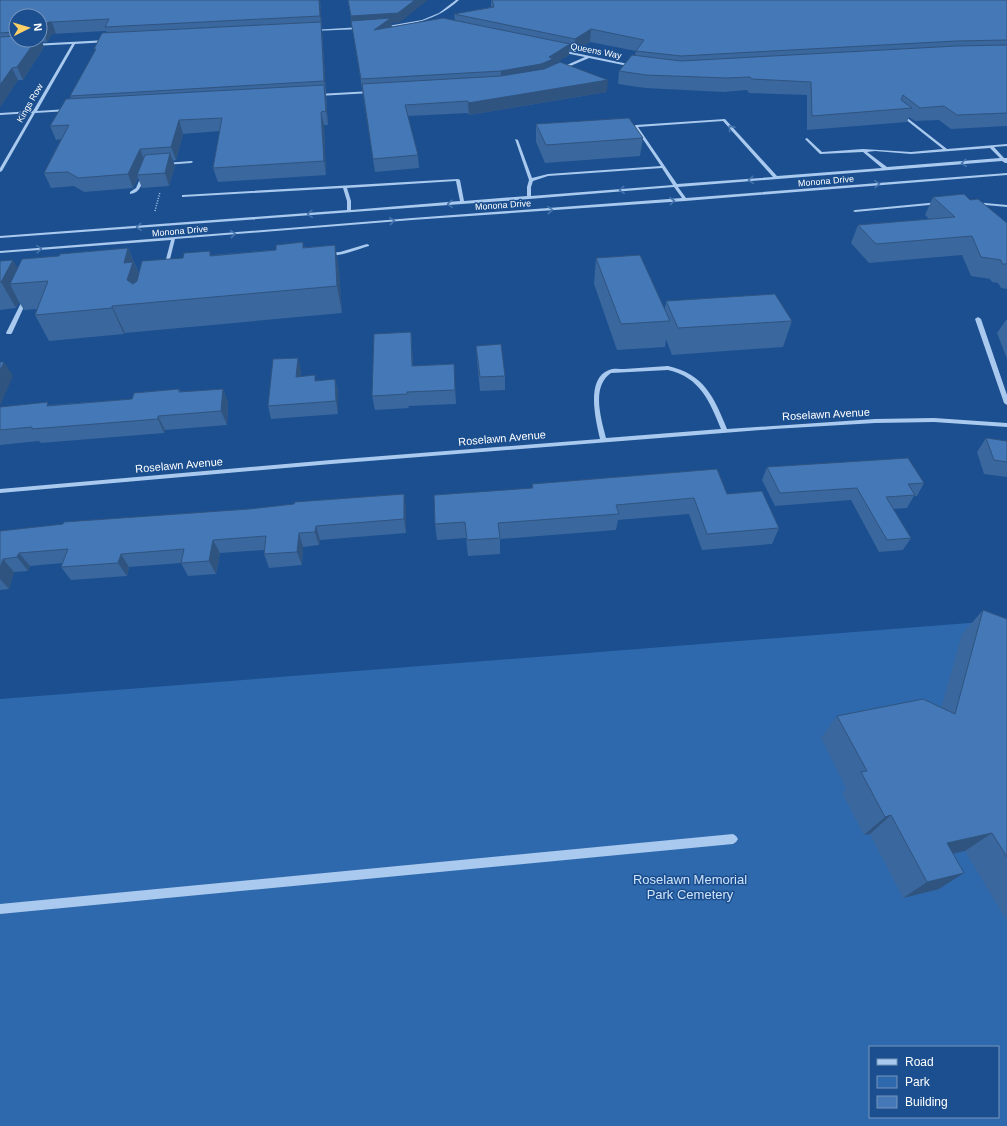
<svg xmlns="http://www.w3.org/2000/svg" width="1007" height="1126" viewBox="0 0 1007 1126" font-family="Arial,sans-serif">
  <style>
    .green { fill: #2e69ad; fill-rule: evenodd }
    .lines { fill: none; stroke-linecap: round; stroke-linejoin: round }
    .path { stroke: #a9c9ee; stroke-width: 1.5; stroke-dasharray: 1 1.5; stroke-linecap: butt }
    .minor { fill: #a9c9ee; fill-rule: evenodd }
    .wall { fill: #3a679d; fill-rule: evenodd }
    .shaded-wall { fill: #305480 }
    .building { fill: #4478b7; stroke: #305480 }
    .oneway { stroke: #4674ac }
    .labels { text-anchor: middle; stroke-width: 3; stroke-linejoin: round; paint-order: stroke }
    .far-street-label { font-size: 9px; fill: #fff; stroke: #1b4f8f }
    .street-label { font-size: 11px; fill: #fff; stroke: #1b4f8f }
    .near-park-label { font-size: 13px; fill: #cfe3fa; stroke: #1b4f8f }
  </style>
  <rect width="100%" height="100%" fill="#1b4f8f"/>
  <path class="green" d="M1007 620V1126H0V699ZM870 1047H998V1117H870Z"/>
  <g class="lines">
    <path class="path" d="M155 211 160 192"/>
    <path class="minor" d="M456 0H459C436 21 413 24 383 28L382 27 422 20 439 13Z
      M362 27 361 29 313 31 312 30Z
      M107 40 108 42 75 44 37 111 68 109 70 110 68 111 35 113 2 171 0 172V168L32 113 0 115V113L33 111 72 44 33 46 32 44Z
      M561 50 633 65 635 66 633 67 589 58 561 70 560 68 585 57 560 52Z
      M372 91 371 93 318 96 316 95 318 94Z
      M901 113 947 149 1007 144V146L994 147 1004 158H1007V163H1005L1002 161 678 187 686 198 1007 173V175L685 201 412 220 175 239 168 267 166 268 164 267 171 240 0 253V251L412 218 682 198 674 187 529 199 0 238V236L347 210V201L343 188 182 197V195H183L458 179 460 180 464 201 527 196V187L529 180 515 139 518 140 532 178 548 174 661 166 634 126 636 125 725 119 777 176 882 168 863 152 820 154 805 139 807 138 822 152 863 149 911 152 943 149 900 115ZM723 121 773 177 677 184 638 127ZM990 148 1000 158 887 167 867 152 875 151 911 154ZM662 168 673 185 531 196V187L533 181 548 176ZM456 181 460 201 351 210V201L347 188Z
      M192 161 193 162 191 163 165 165 163 164 165 163Z
      M142 174 145 175C142 184 140 193 130 194V192L136 188Z
      M939 202H940V204L855 212 853 211 855 210Z
      M974 202 1007 205V207L975 204H974Z
      M367 244 369 245V246C358 249 336 259 326 254L328 253 340 252Z
      M24 297 28 298 12 333 11 334H7L6 333Z
      M978 317 981 319 1007 395V405L1004 403 975 319Z
      M668 366C704 374 714 397 727 429L875 419 934 418 1007 423V427L934 422 875 423 774 429 331 464 0 493V489L331 460 600 439C596 421 585 379 609 370 613 368 619 369 624 369 639 368 653 367 668 366ZM668 370C700 377 710 402 721 429L606 438C601 418 591 387 611 373Z
      M733 834 736 836 738 839 736 842 733 844 0 914V904Z"/>
  </g>
  <path class="wall" d="M0 0H320L326 93 328 125H324L326 175 218 182 213 168 220 131 183 134 176 160 173 161 175 166 169 186 142 188 138 178 133 188 84 192 74 186 51 188 44 173 61 139 56 140 50 126 71 99 70 96 95 51 94 49 107 33 106 31 52 34 47 42H42L44 47 23 80H18L0 107ZM16 16H40V40H16Z
    M348 0 399 23H391L392 27 455 20 454 14 491 7V0H1007V126L951 129 939 120 915 121 909 117 907 122 807 130V95L749 93 747 90 724 92 645 88 618 84 619 71 635 55 636 51 590 42 574 52 569 51V55L554 64 607 92 469 115 468 113 408 116 418 155 419 168 375 172Z
    M536 124 643 138 640 156 545 163 536 142Z
    M933 197 970 200 1007 223V289L1001 288 998 283 992 282 990 279 971 276 962 255 869 263 851 243 858 225 929 219 925 215Z
    M335 245 339 271 342 313 125 333 124 334 49 341 35 315 37 309 24 310 19 302 16 308 0 310V261L18 268 59 256 128 248 139 273 212 255Z
    M596 258 665 309 666 301 792 321 783 347 672 355 666 339 665 347 617 350 594 284Z
    M1006 320H1007V359L997 333Z
    M411 332 412 346 413 366 454 364 456 404 408 406 409 408 375 410 372 396Z
    M476 346 505 376V390L480 391 477 360Z
    M301 370 300 376 317 381 335 379 338 392V414L271 419 268 406Z
    M179 389 181 392 223 389 228 403 227 425 165 430 164 433 41 443 39 441 0 445V407L50 405 132 399Z
    M986 438 1007 441V477L984 474 977 452Z
    M767 467 924 483 917 496H914L907 508 893 509 911 538 903 550 879 552 851 500 775 506 762 480Z
    M532 484 727 494 779 528 772 544 702 550 689 514 618 520 616 530 500 539V554L468 556 466 538 437 540 435 524 532 488Z
    M406 508V533L320 540 319 545 303 547 302 565 269 568 264 554V550L220 553 216 574 188 576 181 563 129 567 127 576 71 580 61 567 63 563 30 566 28 571 14 572 9 589 0 590V531Z
    M983 610 1007 619V921L965 851 953 853 939 889 903 898 870 834 864 835 842 793 846 788 821 738 837 716 941 708 962 634Z"/>
  <path class="shaded-wall" d="M319 0H320L322 28 320 16Z
    M415 0H428L399 23H391L392 28 376 40 352 26 351 16Z
    M48 22H52L56 34H52L47 42 43 30Z
    M321 22 322 33 326 93 324 81Z
    M591 29 590 42 574 52 575 39Z
    M40 37 44 47 23 80 17 67 36 40H40Z
    M570 44 569 55 553 65V70L501 83V71L549 57Z
    M12 68 18 80 0 107V85Z
    M608 80 607 92 469 115 468 103Z
    M324 85 326 98 328 125 326 111Z
    M321 112 324 125 326 175 324 161Z
    M179 120 183 134 176 160 171 147Z
    M140 149 145 162 137 175 138 178 133 188 128 174Z
    M170 153 175 166 169 186 165 173Z
    M335 245 339 271 342 313 337 286Z
    M128 248 139 274V304L127 280 124 263Z
    M13 260 26 283 10 284 19 302 16 308 1 282Z
    M112 306 125 333 124 334 112 308Z
    M411 332 412 346 413 380 412 366Z
    M298 358 301 370 300 389 296 377Z
    M4 362 13 376 0 406V371Z
    M335 379 338 392V414L336 401Z
    M223 389 228 403 227 425 221 411Z
    M158 416 165 430 164 433 158 419Z
    M404 494 406 508V533L404 519Z
    M316 526 320 540 319 545 315 532Z
    M299 533 303 547 302 565 297 552Z
    M213 540 220 553 216 574 209 561Z
    M19 553 30 566 28 571 17 557Z
    M121 554 129 567 127 576 118 563Z
    M3 559 14 572 9 589 0 579V568Z
    M891 815 870 834 864 835 885 817Z
    M992 833 965 851 923 860 947 843Z
    M964 873 939 889 903 898 927 882Z"/>
  <path class="building" d="M0 0H319L320 16 105 27 109 19 52 22H48L43 30H40V16H16V32L0 33Z
    M348 0H415L398 13 351 16Z
    M492 0H1007V40L956 41 681 56 636 51 644 40 591 29 575 39 454 14 494 7Z
    M391 18 374 30 443 18 570 44 549 57 553 59 541 64 501 71 361 79 351 21Z
    M321 22 324 81 70 96 96 49H94L102 33Z
    M16 36V40H36L17 67 12 68 0 85V37Z
    M1007 45V113L957 115 944 106 920 108 903 95 901 100 912 108 812 116 811 82 752 79 750 77 727 78 646 75 619 71 632 55 681 61 956 46Z
    M560 62 608 80 468 103V101L405 105 418 155 373 159 362 84 501 76 544 69Z
    M324 85 326 111 321 112 324 161 213 168 222 118 179 120 171 147 140 149 128 174 78 178 68 172 44 173 69 125 50 126 66 99Z
    M629 118 643 138 546 145 536 124Z
    M170 153 165 173 137 175 145 155Z
    M964 194 970 200 978 199 1007 223V264H1002L1001 260 981 257 972 236 876 244 858 225 955 217 933 197Z
    M303 242V248L335 245 337 286 112 306V308L35 315 48 281 10 284 22 259 59 256 60 254 128 248 124 263 133 262 127 280 133 284 137 281 142 261 183 258 184 253 210 251V256L276 250V245Z
    M640 255 670 321 621 324 596 258Z
    M13 260 1 282H0V261Z
    M775 294 792 321 678 328 666 301Z
    M411 332 412 366 454 364 455 390 407 392V394L372 396 374 334Z
    M501 344 505 376 480 377 476 346Z
    M298 358 296 377 315 375V381L335 379 336 401 268 406 273 359Z
    M0 362H4L0 371Z
    M179 389V392L223 389 221 411 158 416V419L32 429V427L0 430V407L48 402 47 406 132 399 134 393Z
    M986 438 1007 441V462L994 460Z
    M908 458 924 483 908 484 915 495 886 497 911 538 887 540 857 488 780 493 767 467Z
    M717 469 727 494 762 491 779 528 707 534 694 498 616 505 619 514 498 523 500 538 467 540 465 522 435 524 434 495 533 488 532 484Z
    M404 494V519L316 526 315 532 299 533 297 552 264 554 266 536 213 540 209 561 181 563 184 549 121 554 118 563 61 567 68 549 19 553 17 557 3 559 0 568V531L63 524 64 522 249 509 294 504 295 502Z
    M983 610 1007 619V857L992 833 947 843 964 873 927 882 891 815 885 817 861 772 867 771 837 716 923 699 955 714Z"/>
  <defs><path id="oneway-chevron" d="M-2-3.5L2.5 0L-2 3.5" fill="none" stroke-width="1.6" stroke-linecap="round" stroke-linejoin="round"/></defs>
  <g class="oneway">
    <use href="#oneway-chevron" transform="translate(731 128) rotate(-132)"/>
    <use href="#oneway-chevron" transform="translate(964 163) rotate(175)"/>
    <use href="#oneway-chevron" transform="translate(751 180) rotate(175)"/>
    <use href="#oneway-chevron" transform="translate(877 184) rotate(-5)"/>
    <use href="#oneway-chevron" transform="translate(622 190) rotate(175)"/>
    <use href="#oneway-chevron" transform="translate(672 201) rotate(-5)"/>
    <use href="#oneway-chevron" transform="translate(450 204) rotate(176)"/>
    <use href="#oneway-chevron" transform="translate(550 210) rotate(-4)"/>
    <use href="#oneway-chevron" transform="translate(310 214) rotate(176)"/>
    <use href="#oneway-chevron" transform="translate(392 221) rotate(-5)"/>
    <use href="#oneway-chevron" transform="translate(139 227) rotate(176)"/>
    <use href="#oneway-chevron" transform="translate(233 234) rotate(-5)"/>
    <use href="#oneway-chevron" transform="translate(39 249) rotate(-4)"/>
  </g>
  <g class="labels">
    <g class="far-street-label">
      <text transform="translate(596 51) rotate(11)" y="3">Queens Way</text>
      <text transform="translate(30 103) rotate(-60)" y="3">Kings Row</text>
      <text transform="translate(826 181) rotate(-5)" y="3">Monona Drive</text>
      <text transform="translate(503 205) rotate(-4)" y="3">Monona Drive</text>
      <text transform="translate(180 231) rotate(-5)" y="3">Monona Drive</text>
    </g>
    <g class="street-label">
      <text transform="translate(826 414) rotate(-3)" y="4">Roselawn Avenue</text>
      <text transform="translate(502 438) rotate(-5)" y="4">Roselawn Avenue</text>
      <text transform="translate(179 465) rotate(-5)" y="4">Roselawn Avenue</text>
    </g>
    <g class="near-park-label">
      <text x="690" y="884">Roselawn Memorial<tspan x="690" dy="15">Park Cemetery</tspan></text>
    </g>
  </g>
  <rect x="869" y="1046" width="130" height="72" fill="#1b4f8f" stroke="#7695bc"/>
  <rect x="877" y="1059" width="20" height="6" fill="#a9c9ee" stroke="#7695bc"/>
  <text x="905" y="1066" font-size="12" fill="#ffffff">Road</text>
  <rect x="877" y="1076" width="20" height="12" fill="#2e69ad" stroke="#7695bc"/>
  <text x="905" y="1086" font-size="12" fill="#ffffff">Park</text>
  <rect x="877" y="1096" width="20" height="12" fill="#4478b7" stroke="#7695bc"/>
  <text x="905" y="1106" font-size="12" fill="#ffffff">Building</text>
  <g transform="translate(28 28) rotate(85)"><circle r="19" fill="#1b4f8f" stroke="#7695bc"/>
  <path d="M0-3L7 15L0 10L-7 15Z" fill="#ffd166"/>
  <text y="-6" font-size="11" font-weight="bold" text-anchor="middle" fill="#ffffff">N</text>
  </g>
</svg>
